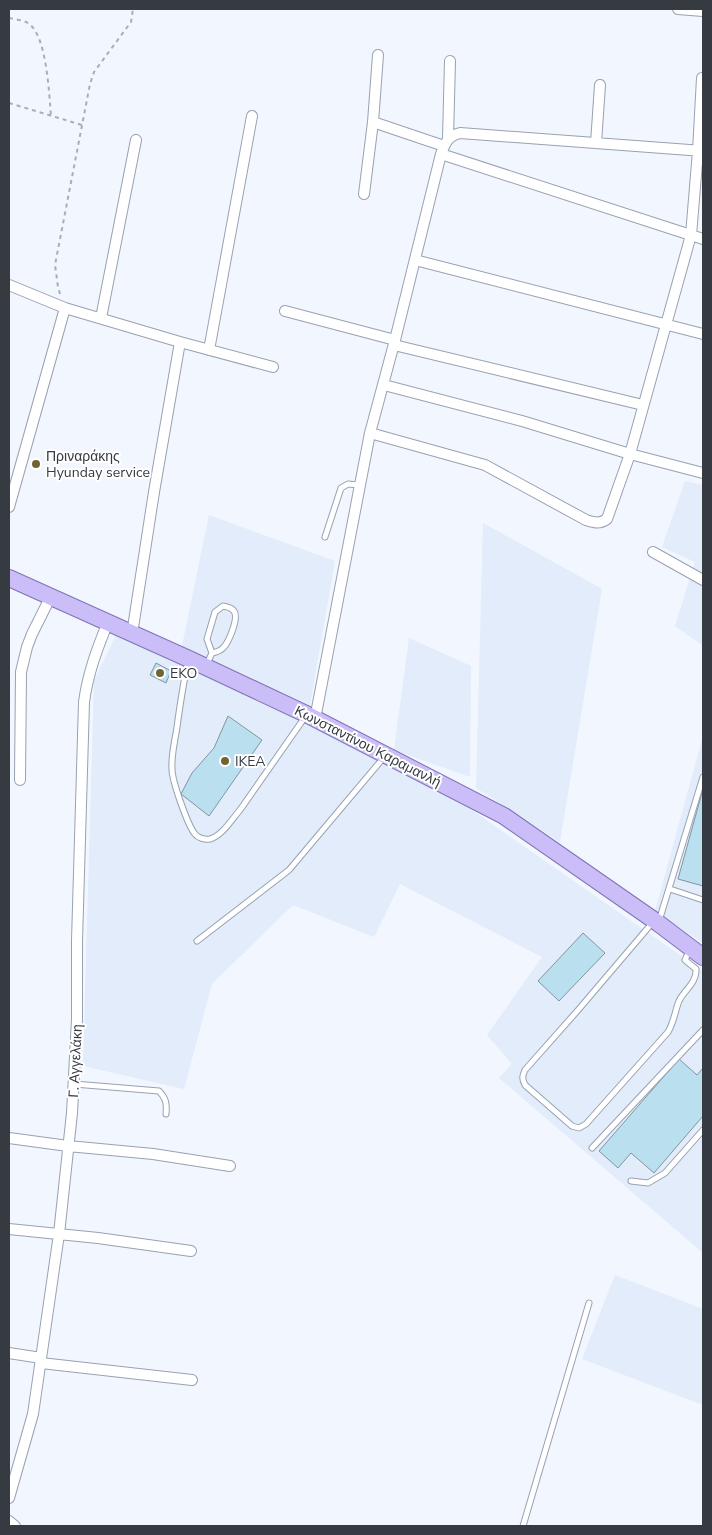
<svg xmlns="http://www.w3.org/2000/svg" width="712" height="1535" viewBox="0 0 712 1535" font-family="'Nunito Sans',sans-serif">
  <style>
    .built { fill: #e2ecfa }
    .building { fill: #badfef; stroke: #82969f }
    .lines { fill: none; stroke-linecap: round; stroke-linejoin: round }
    .service-casing { stroke: #97a2b2; stroke-width: 7 }
    .minor-casing { stroke: #97a2b2; stroke-width: 12 }
    .primary-casing { stroke: #7f73b6; stroke-width: 18 }
    .path { stroke: #a9adb5; stroke-width: 2; stroke-dasharray: 4 4; stroke-linecap: butt }
    .service { stroke: #fff; stroke-width: 5 }
    .minor { stroke: #fff; stroke-width: 10 }
    .primary { stroke: #cabdf8; stroke-width: 16 }
    .poi-dot { fill: #726431; stroke: #fff; stroke-width: 2 }
    .labels { text-anchor: middle; stroke-width: 4; stroke-linejoin: round; paint-order: stroke }
    .poi-label { font-size: 14px; fill: #363b42; stroke: #fff; text-anchor: start }
    .street-label { font-size: 14px; fill: #363b42; stroke: #fff }
  </style>
  <rect width="100%" height="100%" fill="#f2f6fe"/>
  <path class="built" d="M685 481 703 485V646L675 626 695 562 662 547Z
    M209 515 335 561 310 705 182 646Z
    M483 523 602 589 560 842 476 788Z
    M117 633 446 792 703 971V1253L499 1078 512 1064 487 1035 542 957 400 884 374 937 293 905 212 984 184 1089 83 1066 94 681Z
    M409 638 471 666 470 777 394 750Z
    M703 736V943L655 911Z
    M615 1275 703 1309V1405L582 1359Z"/>
  <path class="building" d="M156 663 171 671 166 683 150 675Z
    M228 716 262 740 209 816 181 794 192 773 214 748Z
    M703 789V886L678 879Z
    M583 933 605 953 559 1001 538 981Z
    M679 1059 697 1075 703 1068V1116L654 1173 631 1153 618 1168 599 1151Z"/>
  <g class="lines">
    <g class="service-casing">
      <path id="service" d="M325 537 341 488 348 484 359 485
        M188 662C183 684 180 705 177 727 175 741 171 755 172 769 172 781 188 826 195 834 198 838 205 840 210 839 222 836 232 819 240 810L305 717
        M207 664 212 653C217 652 220 651 223 648 229 642 239 618 234 611 231 607 227 607 223 606L215 612 207 639 212 653
        M670 889 703 900
        M659 921 703 777
        M653 922 579 1009 525 1070C522 1076 522 1079 525 1085L572 1126 579 1128 586 1124 668 1032C674 1022 675 1011 679 1001 684 990 697 983 696 969L685 960 689 951
        M197 941 289 870 385 756
        M74 1084 159 1091C166 1098 167 1104 166 1114
        M592 1148 703 1030
        M631 1181 648 1183 665 1173 703 1130
        M523 1526 589 1303"/>
    </g>
    <g class="minor-casing">
      <path id="minor" d="M678 9 703 11
        M373 122 444 146
        M448 138 450 61
        M596 143 600 85
        M441 154 703 239
        M364 194 373 122 378 55
        M415 260 703 334
        M9 285 65 308 180 342 273 367
        M285 311 395 340
        M101 318 136 140
        M394 345 643 405
        M209 350 252 116
        M384 385 522 421 630 454 703 473
        M370 433 485 465 586 520C595 523 600 524 607 519L630 454 691 235 698 151 702 78
        M9 507 65 308
        M653 552 703 580
        M132 634 154 492 180 342
        M315 719 370 433 395 340 441 154C445 143 448 136 460 133L703 151
        M20 780 21 672 27 647 32 634 51 596
        M9 1138 68 1146 153 1154 230 1166
        M9 1229 98 1238 191 1251
        M9 1353 41 1358
        M41 1363 192 1380
        M9 1498 33 1414 59 1234 72 1113 77 1019V941L84 702C88 673 97 649 108 622
        M9 1521 15 1526"/>
    </g>
    <g class="primary-casing">
      <path id="primary" d="M9 578 189 659 306 714 504 816 658 923 703 957"/>
    </g>
    <path class="path" d="M9 18C14 19 23 20 28 23 47 35 49 94 51 116
      M9 103 82 125
      M60 294 58 287 55 265 90 84 94 72 131 22 133 9"/>
    <use href="#service" class="service"/>
    <use href="#minor" class="minor"/>
    <use href="#primary" class="primary"/>
  </g>
  <g class="poi-dot">
    <circle cx="36" cy="464" r="5"/>
    <circle cx="160" cy="673" r="5"/>
    <circle cx="225" cy="761" r="5"/>
  </g>
  <g class="labels">
    <g class="poi-label">
      <text x="46" y="461">Πριναράκης<tspan x="46" dy="16">Hyunday service</tspan></text>
      <text x="170" y="678">EKO</text>
      <text x="235" y="766">IKEA</text>
    </g>
    <g class="street-label">
      <text transform="translate(368 746) rotate(27)" y="5">Κωνσταντίνου Καραμανλή</text>
      <text transform="translate(75 1061) rotate(-87)" y="5">Γ. Αγγελάκη</text>
    </g>
  </g>
  <rect width="712" height="1535" fill="none" stroke="#363b42" stroke-width="20"/>
</svg>
